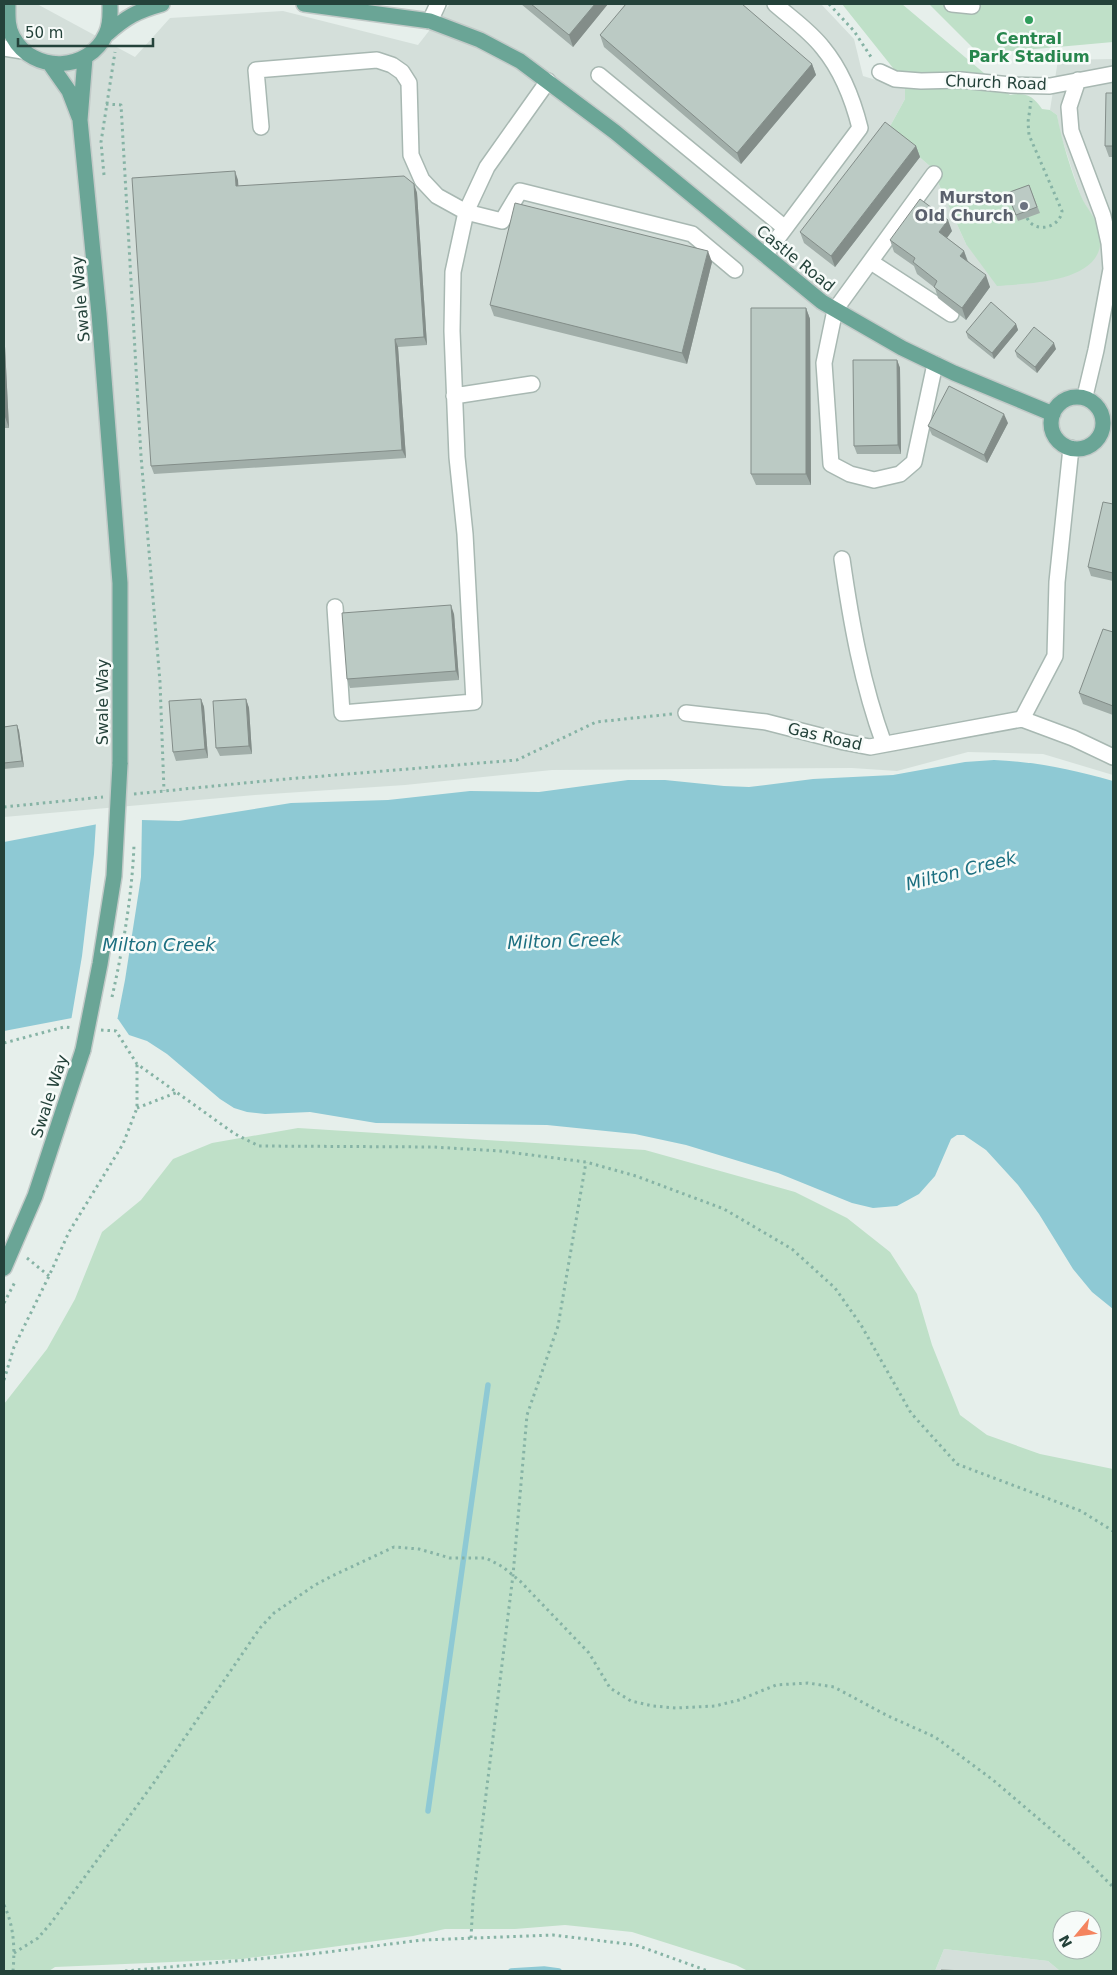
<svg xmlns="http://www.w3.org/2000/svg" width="1117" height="1975" viewBox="0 0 1117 1975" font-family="'DejaVu Sans',sans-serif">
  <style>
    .built { fill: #d4dfda }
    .green { fill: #bfe0c8; fill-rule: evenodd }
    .water { fill: #8ec9d4 }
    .pier { fill: #e6efeb }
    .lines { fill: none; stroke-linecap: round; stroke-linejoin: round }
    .stream { stroke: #8ec9d4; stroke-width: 5.5 }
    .minor-casing { stroke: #a8b8b2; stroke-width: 18 }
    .major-casing { stroke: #c2cac8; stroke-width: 18 }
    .path { stroke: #86b3a5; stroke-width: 3; stroke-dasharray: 2.5 4; stroke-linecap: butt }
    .minor { stroke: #fff; stroke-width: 15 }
    .major { stroke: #6aa596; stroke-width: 15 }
    .major-bridge-casing { stroke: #c2cac8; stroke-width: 18; stroke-linecap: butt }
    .path-bridge { stroke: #86b3a5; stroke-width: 3; stroke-dasharray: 2.5 4; stroke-linecap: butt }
    .major-bridge { stroke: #6aa596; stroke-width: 15 }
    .wall { fill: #a1aea9 }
    .shaded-wall { fill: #838d89 }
    .building { fill: #bbcac4; stroke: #838d89 }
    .leisure-dot { fill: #2e9e5b; stroke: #f7fbf9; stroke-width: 2 }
    .worship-dot { fill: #6b7280; stroke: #f7fbf9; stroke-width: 2 }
    .labels { text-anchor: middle; stroke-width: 5; stroke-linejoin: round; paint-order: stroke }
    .leisure-label { font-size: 16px; font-weight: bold; fill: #27864d; stroke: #f7fbf9 }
    .street-label { font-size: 16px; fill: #24423a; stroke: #f7fbf9 }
    .worship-label { font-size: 16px; font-weight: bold; fill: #5b616d; stroke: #f7fbf9; text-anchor: end }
    .water-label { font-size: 18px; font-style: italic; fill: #1c6f80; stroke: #f7fbf9 }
  </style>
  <rect width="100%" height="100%" fill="#e6efeb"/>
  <path class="built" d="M4 4H37L135 57 170 18 283 11 418 45 450 4H821L854 39 863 76 889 84 905 83V99L888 130 931 167 966 244 1100 231 1081 197 1060 133 1057 115 1050 110 1058 60 1113 59V775L1043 754 968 752 897 771 852 768 552 770 405 785 255 795 4 817Z
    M944 1949 1048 1961 1060 1971H935Z"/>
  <path class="green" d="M842 4H902L1010 95C1026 92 1033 96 1042 109L1050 110 1057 115C1062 142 1071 170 1081 196 1086 208 1098 220 1100 233 1108 283 1030 283 997 286L966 244 931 167 888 130 905 99V83Z
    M929 4H1113V42L979 54Z
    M298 1128 645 1150 795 1192 847 1218 890 1252 917 1294 932 1345 960 1415 987 1435 1040 1454 1113 1469V1971H1060L1048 1961 944 1949 935 1971H748L736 1965 632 1932 565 1925 515 1929H445L413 1936 242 1959 55 1967 49 1971H4V1404L47 1349 75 1299 102 1232 141 1200 173 1159 212 1143ZM1062 1920H1092V1950H1062Z"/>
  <path class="water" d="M994 760C1038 762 1070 769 1113 781V1309L1092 1292 1073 1269 1039 1214 1018 1185 986 1150 964 1135H957L951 1139 935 1176 919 1194 897 1206 873 1208 852 1203 778 1173 686 1145 635 1134 547 1125 376 1123 310 1112 265 1114 247 1112 234 1108 220 1099 167 1054 147 1041 129 1035 118 1019 72 1018 4 1031V842L98 824 142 820 179 821 291 803 388 800 470 791 539 792 628 780H665L724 786 749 787 813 779 893 775 965 762Z"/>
  <path class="pier" d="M142 817 141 877 125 980 117 1021H71L82 956 94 854 96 822Z"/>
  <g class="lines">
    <path class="stream" d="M428 1811 488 1385
      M511 1971 544 1969 559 1971"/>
    <g class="minor-casing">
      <path id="minor" d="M952 4 972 6 971 4
        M430 21 438 4
        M4 48 23 51
        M880 72 895 79 921 81 961 80 1011 85 1050 86 1113 74
        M599 75 785 228
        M1078 80 1069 107 1071 131 1103 216 1109 243 1111 269 1096 350 1085 396
        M261 127 256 70 377 60 392 65 402 72 409 83 411 155 422 180 437 196 466 212 502 221 520 191 692 234 735 270
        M934 174 835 310 824 363 831 464 850 474 874 480 900 474 914 462 935 364
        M765 255 860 128C853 100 842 71 823 48 810 31 791 18 775 4
        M871 262 951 314
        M454 396 532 384
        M842 559C851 622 862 684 884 744
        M335 607 342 713 474 702 465 534 457 457 452 331 453 272 466 212 487 167 548 81
        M686 713 766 722 844 742 870 747 1022 719 1073 738 1113 757
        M1022 719 1055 656 1057 582 1071 448"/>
    </g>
    <g class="major-casing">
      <path id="major" d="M8 4C8 15 7 27 13 37 33 74 89 72 106 34 111 24 110 14 110 4
        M304 4 430 21 480 40 520 61 615 132 822 302 902 348 954 373 1053 414
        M107 34C126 17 137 11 162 4
        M85 58 80 120 99 314 120 583V764
        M50 64 69 91 79 117
        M1051 423a26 26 0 1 1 52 0a26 26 0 1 1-52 0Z
        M4 1268 35 1196 83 1050"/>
    </g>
    <path class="path" d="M829 4 854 31 873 60
      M106 104 121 105 141 456 160 682 164 791
      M104 175 101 142 115 52
      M1027 218C1035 234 1060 228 1062 211L1029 135 1028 122 1031 101
      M134 794 275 780 517 760 596 722 672 714
      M4 807 103 797
      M101 1030 116 1031 137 1064 235 1134 259 1146 433 1147 500 1151 586 1162 636 1176 724 1209 792 1249 835 1288 861 1325 911 1413 957 1464 1081 1511 1113 1531
      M4 1043 64 1027 73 1028
      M137 1108 178 1092
      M27 1258 49 1276
      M4 1303 16 1280
      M4 1380 14 1347 49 1276 69 1232 123 1144 137 1108V1064
      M4 1905C14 1926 15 1948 13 1971
      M471 1938 473 1900 513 1575 527 1415 558 1326 586 1162
      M14 1953 38 1938 51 1923 153 1784 260 1628 274 1613 315 1585 332 1576 394 1547 419 1549 450 1558H486L503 1567 521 1582 589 1653 610 1688 631 1701 653 1706 676 1708 715 1706 739 1700 776 1685 808 1683 834 1687 888 1716 935 1737 993 1780 1080 1854 1113 1887
      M125 1971 312 1954 422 1940 553 1935 636 1945 708 1971"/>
    <use href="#minor" class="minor"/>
    <use href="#major" class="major"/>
    <g class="major-bridge-casing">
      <path id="major-bridge" d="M83 1050 100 964 114 876 120 764"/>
    </g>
    <path class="path-bridge" d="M112 997C123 948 132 896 134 845"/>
    <use href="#major-bridge" class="major-bridge"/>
  </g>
  <path class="wall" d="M521 4H608L573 47Z
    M600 35 812 64 816 75 741 164 604 47Z
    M1113 93V157H1109L1105 146Z
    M916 146 920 157 835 267 804 243 800 232Z
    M238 180V186L414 184 417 193 427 345 398 347 406 458 154 474 151 466Z
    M1029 185 1040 213 1018 221 1007 193Z
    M952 231 947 238 964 251 968 261 990 287 966 320 938 298 935 288 917 274 914 266 894 252 890 240Z
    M712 262 687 364 494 316 490 305Z
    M806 308 810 319 811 485H756L751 474Z
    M1016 324 1018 330 994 359 968 338 966 332Z
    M4 326 9 428H4Z
    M1056 349 1037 373 1017 357 1015 351Z
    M897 360 900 368 901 454H857L854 446Z
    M1008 423 987 463 932 435 928 426Z
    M1113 504V581L1091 576 1088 567Z
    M454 614 459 680 350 688 347 679Z
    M1113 632V715L1083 704 1079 693Z
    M201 699 204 707 208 758 176 761 173 752Z
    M246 699 249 708 252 754 220 756 216 748Z
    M17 725 19 731 24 767 4 769V727Z"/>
  <path class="shaded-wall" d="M595 4H608L573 47 569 35Z
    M812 64 816 75 741 164 737 153Z
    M916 146 920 157 835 267 831 256Z
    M235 171 238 180 239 195 236 186Z
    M414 184 417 193 427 345 424 337Z
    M948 220 952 231 943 243 939 232Z
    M708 251 712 262 687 364 682 353Z
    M964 251 968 263 960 256Z
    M986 275 990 287 966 320 962 308Z
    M806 308 810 319 811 485 806 474Z
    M1016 324 1018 330 994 359 992 353Z
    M4 326 9 428 5 417 4 389Z
    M395 339 398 347 406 458 402 450Z
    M1054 343 1056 349 1037 373 1035 367Z
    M897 360 900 368 901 454 898 445Z
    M1004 414 1008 423 987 463 984 455Z
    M451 605 454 614 459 680 456 671Z
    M201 699 204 707 208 758 205 749Z
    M246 699 249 708 252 754 249 746Z
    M17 725 19 731 24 767 22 761Z"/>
  <path class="building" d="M531 4H595L569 35Z
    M626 4H742L812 64 737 153 600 35Z
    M1106 93H1113V146H1105Z
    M885 122 916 146 831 256 800 232Z
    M235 171 236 186 404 176 414 184 424 337 395 339 402 450 151 466 132 178Z
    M1029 185 1037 207 1016 215 1007 193Z
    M920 199 948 220 939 232 964 251 960 256 986 275 962 308 934 287 937 281 913 262 915 258 890 240Z
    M515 203 708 251 682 353 490 305Z
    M991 302 1016 324 992 353 966 332Z
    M751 308H806V474H751Z
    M1034 327 1054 343 1035 367 1015 351Z
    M853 360H897L898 445 854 446Z
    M949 386 1004 414 984 455 928 426Z
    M4 389 5 417H4Z
    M1103 502 1113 504V573L1088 567Z
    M451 605 456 671 347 679 342 613Z
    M1103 629 1113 632V706L1079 693Z
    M201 699 205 749 173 752 169 701Z
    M246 699 249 746 216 748 213 701Z
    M17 725 22 761 4 763V727Z
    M941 1970 967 1971H941Z"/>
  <circle class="leisure-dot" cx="1029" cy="20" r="5"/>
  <circle class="worship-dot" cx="1024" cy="206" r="5"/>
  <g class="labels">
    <g class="leisure-label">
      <text x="1029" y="44">Central<tspan x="1029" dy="18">Park Stadium</tspan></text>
    </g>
    <g class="street-label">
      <text transform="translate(996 82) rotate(2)" y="6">Church Road</text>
      <text transform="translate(796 258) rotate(39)" y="6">Castle Road</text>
      <text transform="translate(80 299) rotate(-95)" y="6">Swale Way</text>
      <text transform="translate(102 702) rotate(-90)" y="6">Swale Way</text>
      <text transform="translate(825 736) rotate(13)" y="6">Gas Road</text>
      <text transform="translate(49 1096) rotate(-72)" y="6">Swale Way</text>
    </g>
    <g class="worship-label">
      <text x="1014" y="203">Murston<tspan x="1014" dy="18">Old Church</tspan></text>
    </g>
    <g class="water-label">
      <text transform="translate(961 871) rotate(-14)" y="6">Milton Creek</text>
      <text transform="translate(564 941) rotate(-2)" y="6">Milton Creek</text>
      <text x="159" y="951">Milton Creek</text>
    </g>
  </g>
  <rect width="1117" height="1975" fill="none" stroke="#24423a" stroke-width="10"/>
  <g transform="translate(1077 1935) rotate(241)"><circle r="24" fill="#f7fbf9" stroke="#a3b1ad"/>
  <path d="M0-4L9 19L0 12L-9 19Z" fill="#f4845f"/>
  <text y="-8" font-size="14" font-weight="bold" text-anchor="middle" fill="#24423a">N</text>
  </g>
  <path d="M18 38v8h135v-8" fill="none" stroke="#24423a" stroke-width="2.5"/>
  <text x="25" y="38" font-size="15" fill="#24423a" stroke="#f7fbf9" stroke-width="4" paint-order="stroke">50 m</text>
</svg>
